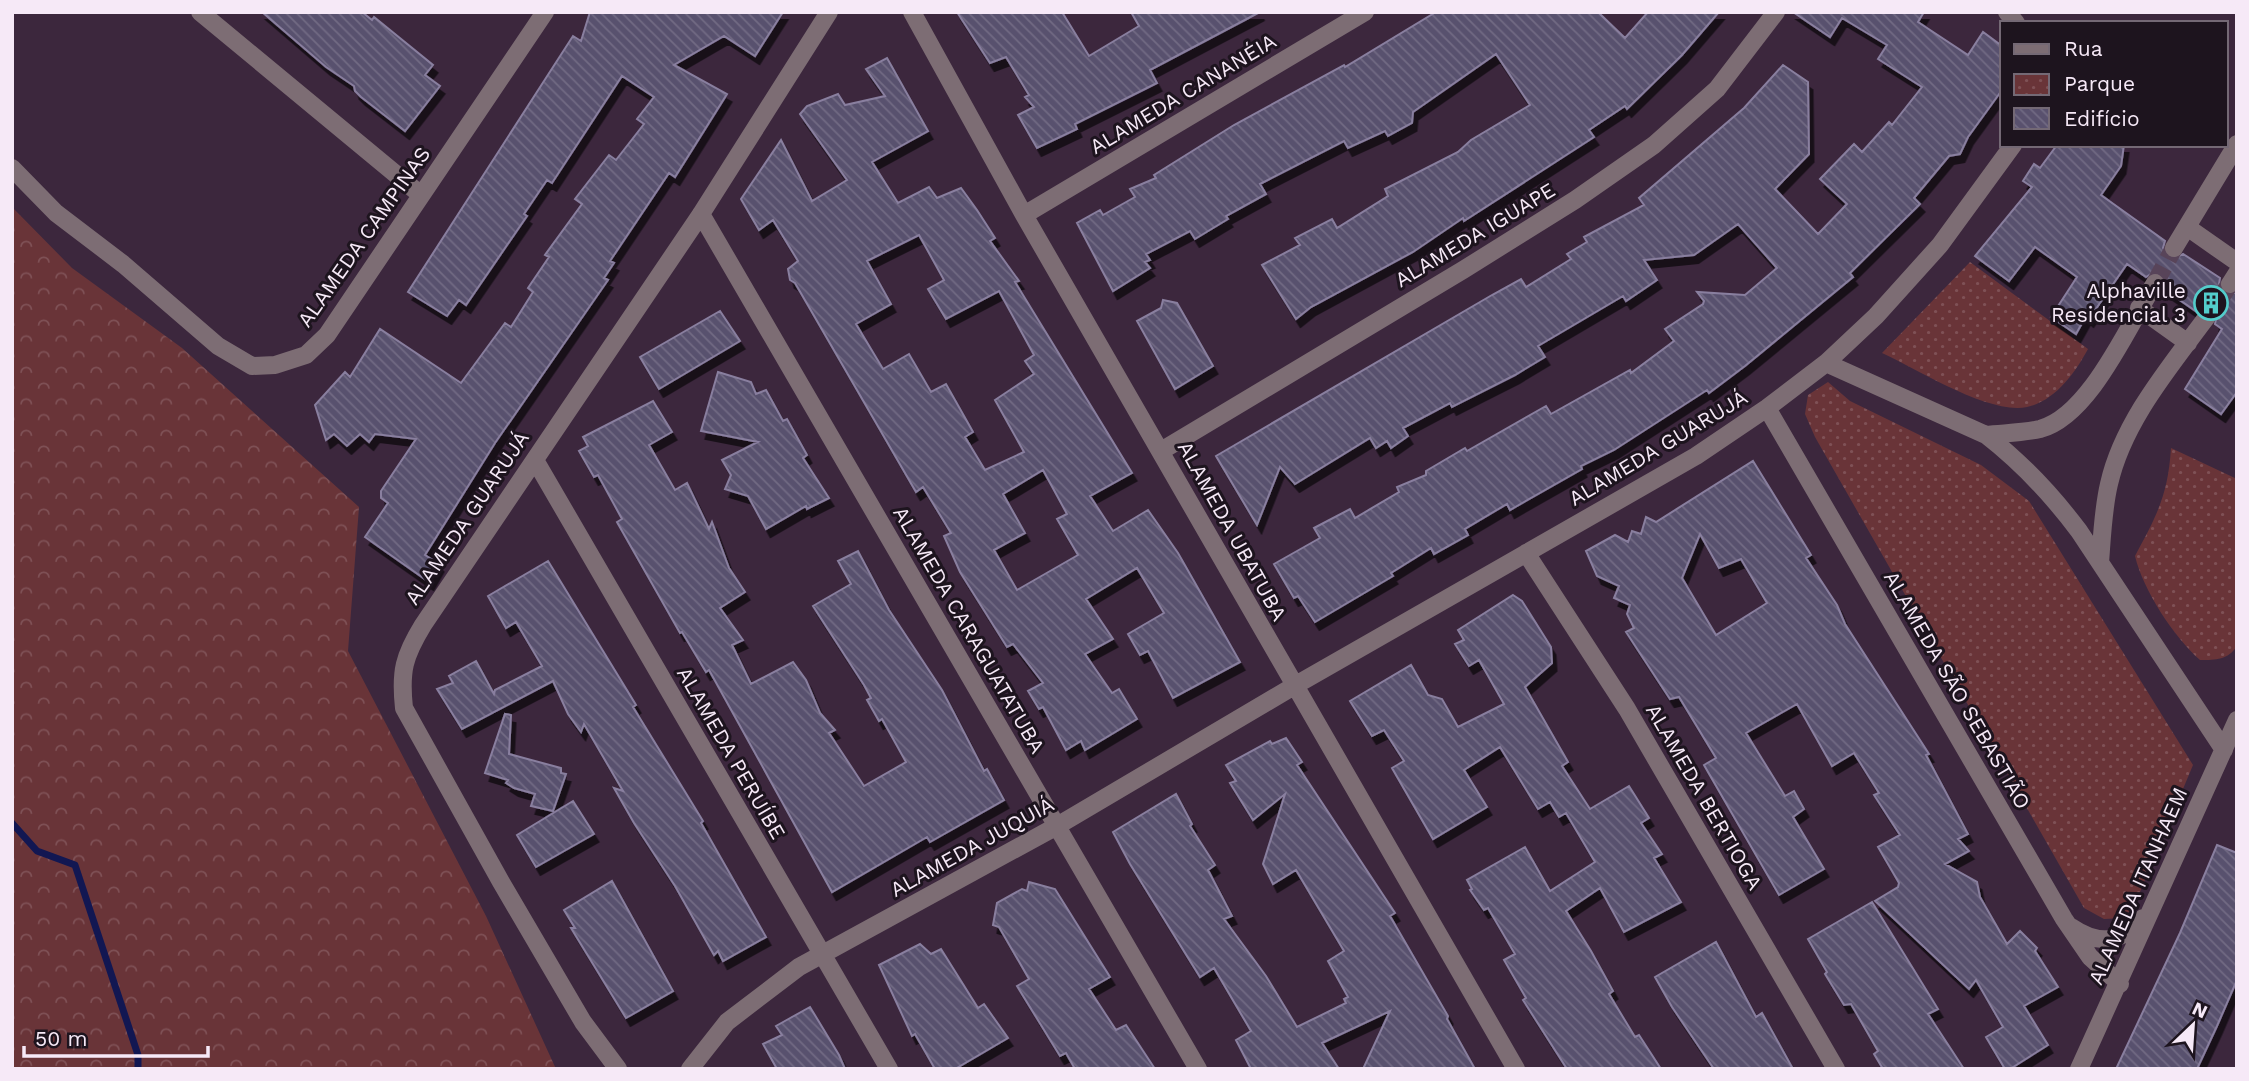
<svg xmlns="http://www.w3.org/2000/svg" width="2249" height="1081" viewBox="0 0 2249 1081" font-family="'Work Sans',sans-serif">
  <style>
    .forest { fill: url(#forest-crowns) }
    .park { fill: url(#park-dots) }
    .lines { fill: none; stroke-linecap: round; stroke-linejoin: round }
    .stream { stroke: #121752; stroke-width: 7 }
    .building { fill: url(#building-back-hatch); stroke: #897f9f; stroke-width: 2; fill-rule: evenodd; filter: url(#shadow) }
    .minor-tunnel { stroke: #584459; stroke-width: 18; stroke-dasharray: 18 9; stroke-linecap: butt }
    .minor { stroke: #7d6d74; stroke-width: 18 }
    .labels { text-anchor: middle; stroke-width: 6; stroke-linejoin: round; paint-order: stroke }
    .street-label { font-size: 21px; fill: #f6e9f7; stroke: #1d141e }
    .poi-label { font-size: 21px; fill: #f6e9f7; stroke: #1d141e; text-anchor: end }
  </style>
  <defs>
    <pattern id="forest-crowns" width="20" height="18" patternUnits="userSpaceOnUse" patternTransform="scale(1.75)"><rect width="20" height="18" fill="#693438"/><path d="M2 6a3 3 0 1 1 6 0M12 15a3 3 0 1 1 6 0" fill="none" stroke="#7f5156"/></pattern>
    <pattern id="park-dots" width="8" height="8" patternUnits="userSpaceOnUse" patternTransform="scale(1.75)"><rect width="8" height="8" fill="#693438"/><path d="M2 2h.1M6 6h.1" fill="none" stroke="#7f5156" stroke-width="1.8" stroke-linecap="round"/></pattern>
    <pattern id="building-back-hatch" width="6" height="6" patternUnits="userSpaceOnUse" patternTransform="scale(1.75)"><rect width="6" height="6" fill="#59516e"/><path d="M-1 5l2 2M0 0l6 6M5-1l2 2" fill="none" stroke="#716a83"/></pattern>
    <filter id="shadow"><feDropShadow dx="4.5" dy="8" stdDeviation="0" flood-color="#0009"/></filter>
  </defs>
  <rect width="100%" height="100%" fill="#3c273d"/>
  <path class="forest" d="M12 207 72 268 182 348 359 507 348 651 486 916 556 1069H12Z"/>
  <path class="park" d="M1970 262 2088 349C2075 373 2055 401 2027 407 1989 415 1917 369 1882 353Z
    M1828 382 1850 401 1981 465 2029 501 2193 765 2135 904 2124 918 2104 919 2084 908 1815 437 1805 414 1808 395Z
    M2171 448 2237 479V646C2228 660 2216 660 2200 660 2174 637 2143 590 2135 556 2157 515 2168 495 2171 448Z"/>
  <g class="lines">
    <path class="stream" d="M12 823 37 851 75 865 138 1055V1069"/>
  </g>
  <path class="building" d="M262 12H362L372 20 374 17 433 65 425 75 440 86 405 131 361 97 355 91 354 86 326 67Z
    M590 12H783L755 56 724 36 674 65 727 94 675 177 669 173 610 261 614 263 604 278 608 280 495 443 425 555 439 564 429 582 365 537 388 503 381 498V491L416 439 375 434 369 442 360 434 347 446 334 434 326 440 315 405 345 372 350 377 380 329 461 383 505 323 511 327 533 292 528 288 549 257 545 255 582 204 575 199 609 155 616 160 644 124 637 119 654 97 622 76 552 183 547 180 524 214 527 216 466 305 459 300 447 316 408 292 573 36 581 41Z
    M957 12H1062L1089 56 1139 26 1131 12H1260L1150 70 1157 83 1075 124 1077 129 1037 148 1018 115 1034 107 1025 97 1029 95 1006 57 990 63Z
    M1436 12H1598L1625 38 1648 12H1719L1682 55 1627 109 1625 106 1589 130 1594 137 1464 221 1463 218 1413 252 1311 307 1296 319 1262 265 1300 245 1295 238 1332 219 1337 228 1388 196 1385 189 1458 152 1471 140 1530 105 1496 54 1413 112 1412 123 1388 136 1385 131 1348 148 1344 141 1260 184 1266 194 1226 216 1228 219 1195 239 1190 231 1146 254 1150 260 1145 262 1150 268 1113 291 1077 223 1100 210 1103 215 1135 197 1130 189 1156 178 1154 175 1234 125 1344 65 1345 67Z
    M1793 12H1924L1918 22 1968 55 1983 32 2002 46V90L1968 137 1960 154 1949 156 1914 198 1920 204 1850 273 1853 277 1745 366 1709 393 1707 390 1614 450 1581 466 1582 469 1510 510 1507 504 1465 529 1468 535 1434 554 1431 548 1391 573 1393 576 1315 622 1298 596 1294 598 1274 564 1320 538 1314 528 1350 509 1355 518 1399 492 1397 487 1426 475V471L1465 448 1467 451 1546 406 1551 414 1630 370 1631 373 1674 341 1665 329 1703 304 1704 301 1697 292 1745 295 1777 268 1738 224 1694 255 1644 260 1657 280 1626 301 1623 296 1538 346 1545 357 1515 375 1452 407 1450 403 1403 428 1408 436 1391 448 1387 441 1376 448 1370 438 1295 484 1280 467 1257 525 1216 456 1492 295 1521 279 1526 287 1571 259 1567 254 1587 242 1584 237 1644 205 1639 198 1744 108 1783 65 1808 82 1809 154 1775 189 1818 234 1847 204 1820 179 1854 144 1862 152 1889 122 1892 125 1922 87 1878 59 1887 45 1842 18 1830 37Z
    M887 58 928 131 872 162 898 203 929 187 937 198 961 188 977 210 995 238 990 241 1019 281 1015 282 1132 473 1090 496 1113 531 1148 510 1178 553 1240 662 1173 698 1148 651 1140 655 1128 634 1164 613 1137 568 1086 599 1113 639 1085 654 1112 693 1119 689 1137 719 1085 750 1081 741 1066 750 1043 707 1039 709 1028 691 1043 683 1013 644 1007 647 960 572 944 536 951 533 923 487 916 492 795 283 790 280 788 269 798 261 773 220 759 230 741 199 781 140 812 201 847 180 800 114 807 106 838 94 845 105 885 96 866 69ZM919 235 944 280 928 289 946 319 999 291 1034 355 1025 361 1034 374 995 400 1024 452 985 470 965 437 973 432 946 384 931 392 909 354 883 369 856 324 891 304 867 261ZM1043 470 1067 514 1057 519 1078 555 1017 590 994 550 1025 533 1003 494Z
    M2057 145H2124L2121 166 2101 195 2165 241 2163 248 2168 257 2174 259 2183 254 2220 278 2219 284 2223 293H2237V392L2221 414 2185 389 2222 329 2215 324 2217 314 2208 307 2197 312 2164 289 2166 282 2161 274 2154 272 2146 277 2127 264 2089 319 2086 316 2076 334 2051 317 2077 277 2035 247 2009 281 1975 256 2032 187 2023 181 2034 164 2040 168Z
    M1163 300 1177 303 1213 366 1175 389 1137 321 1161 308Z
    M720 311 740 341 659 389 640 357Z
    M718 372 751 382 756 394 766 390 783 421 787 419 807 455 803 458 829 498 807 509 806 506 766 529 748 496 725 489 731 475 722 460 758 442 701 431Z
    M653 401 672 432 649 445 675 490 687 483 709 529 712 522 729 568 745 592 720 608 743 640 732 645 751 684 793 662 806 680 820 713 835 730 829 733 864 786 906 762 882 719 879 721 867 700 871 698 864 685 813 606 851 584 838 561 858 551 889 610 942 690 984 771 987 769 1004 800 930 842 927 837 832 892 709 670 706 672 682 632 680 633 617 522 622 519 598 475 594 477 579 451 588 446 583 437Z
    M1753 461 1811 555 1806 558 1837 605 1845 624 1929 754 1926 755 1968 834 1958 839 1969 851 1945 864 1977 882 1980 897 2007 944 2020 931 2037 948 2035 951 2058 987 2024 1006 2048 1045 2010 1069H2005L1986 1037 2003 1027 1976 980 1969 989 1875 901 1898 887 1899 883 1878 847 1900 835 1874 795 1879 793 1854 753 1832 766 1797 704 1746 733 1785 796 1794 791 1804 809 1793 817 1824 869 1779 895 1704 765 1716 758 1679 697 1670 699 1626 632 1634 628 1627 614 1630 605 1614 598 1619 586 1597 576 1586 551 1615 535 1628 542 1632 531 1641 534 1646 517 1656 522ZM1700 534 1719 568 1741 559 1767 603 1716 635 1682 578Z
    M548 561 636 705 633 707 703 821 701 823 766 937 723 961 718 951 714 955 675 886 634 823 614 788 623 791 584 724 581 732 568 714 553 681 462 729 437 689 453 683 449 676 476 661 494 694 495 690 542 666 516 622 506 628 488 596Z
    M1513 595 1522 601 1551 647 1552 663 1525 687 1568 762 1562 766 1590 809 1629 786 1649 818 1641 823 1662 854 1654 858 1681 902 1624 932 1600 888 1566 911 1591 951 1613 991 1609 994 1635 1037 1639 1035 1661 1069H1567L1523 1000 1526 998 1504 960 1515 954 1488 908 1484 910 1470 890 1472 889 1467 880 1525 847 1550 891 1595 862 1566 813 1559 817 1550 802 1538 809 1500 747 1464 770 1487 807 1433 839 1392 768 1404 761 1384 730 1372 736 1350 701 1411 665 1428 695 1442 699 1458 727 1504 704 1479 660 1469 666 1455 644 1464 640 1458 630Z
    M505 714 511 715 509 754 561 768V773L566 774 553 811 531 806 535 794 514 788 506 783 508 780 485 773Z
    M1286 738 1302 762 1297 765 1395 913 1390 916 1448 1016 1447 1019 1475 1069H1363L1390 1011 1322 1043 1339 1069H1251L1236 1040 1251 1031 1214 968 1200 977 1130 864 1113 832 1176 794 1192 824 1190 826 1215 865 1208 870 1232 916 1224 919 1266 976 1297 1027 1346 1003 1344 999 1348 997 1328 961 1344 951 1296 870 1273 884 1263 864 1285 794 1253 820 1230 783 1236 781 1226 765 1270 741 1272 744Z
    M573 801 594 834 536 867 517 835Z
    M2217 845 2237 853V980L2217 1026 2197 1069H2116L2180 933Z
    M612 881 673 991 626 1018 571 928H575L564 910Z
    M1029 882 1055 889 1110 977 1089 989 1116 1030 1126 1025 1155 1069H1075L1066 1053 1060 1056 1017 986 1029 979 999 927 993 925 997 903 1022 889 1027 891Z
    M1872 902 1938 1009 1928 1014 1964 1069H1883L1874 1054 1878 1051 1851 1004 1844 1005 1825 974 1827 972 1808 939Z
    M1716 942 1756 1017 1762 1013 1793 1069H1714L1672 1007 1655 977Z
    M920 944 931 954 941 949 978 1008 984 1004 1008 1038 955 1069H935L915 1034 912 1036 879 965Z
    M810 1007 839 1055 845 1069H777L763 1044 782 1035 776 1026Z"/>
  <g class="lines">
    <path class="minor-tunnel" d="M2155 283 2174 248
      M2206 318 2230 284"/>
    <path class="minor" d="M200 12 421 195
      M912 12 1024 215 1516 1069
      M2007 12 2016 23
      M12 168 56 213 123 264 218 346 252 366 275 365 306 355 327 335 545 12
      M701 214 1198 1069
      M1024 215 1365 12
      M2187 227 2237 262
      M2174 248 2237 144
      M2230 284 2237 273
      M2139 308 2188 343
      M1826 363 1986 435C2022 463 2052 495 2079 531L2224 750
      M1767 408 2064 919 2090 957 2120 984
      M1986 435C2003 433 2023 433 2040 429 2090 416 2129 324 2155 283
      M1161 451 1463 270 1575 200 1654 145 1717 89 1776 12
      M535 460 889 1069
      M1526 553 1627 709 1836 1069
      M2100 563C2102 537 2103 509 2109 484 2123 422 2169 368 2206 318
      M2071 927C2099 946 2121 943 2143 918
      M618 1069 583 1022 501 882 404 708C400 671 404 656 423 625L701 214 829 12
      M690 1069 727 1022 799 967 1057 826 1294 686 1696 456 1767 408 1826 363 1876 316 1940 245 2013 145
      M2079 1069 2237 720"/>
  </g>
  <defs>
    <g id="building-ring" transform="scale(1.75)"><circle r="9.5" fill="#1d141e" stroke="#53cdcb" stroke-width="1.5"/><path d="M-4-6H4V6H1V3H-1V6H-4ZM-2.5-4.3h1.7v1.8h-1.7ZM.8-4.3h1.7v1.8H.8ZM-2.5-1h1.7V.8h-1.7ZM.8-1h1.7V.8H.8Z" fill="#53cdcb"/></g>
  </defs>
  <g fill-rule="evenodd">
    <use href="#building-ring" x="2211" y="303"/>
  </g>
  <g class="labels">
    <g class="street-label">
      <text transform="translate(1183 94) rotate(-31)" y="7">ALAMEDA CANANÉIA</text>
      <text transform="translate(1475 235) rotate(-31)" y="7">ALAMEDA IGUAPE</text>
      <text transform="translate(364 237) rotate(-55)" y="7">ALAMEDA CAMPINAS</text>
      <text transform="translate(1658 448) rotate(-31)" y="7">ALAMEDA GUARUJÁ</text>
      <text transform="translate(467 518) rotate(-56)" y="7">ALAMEDA GUARUJÁ</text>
      <text transform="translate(1232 531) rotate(61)" y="7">ALAMEDA UBATUBA</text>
      <text transform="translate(969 630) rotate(60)" y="7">ALAMEDA CARAGUATATUBA</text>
      <text transform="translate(1957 690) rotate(60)" y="7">ALAMEDA SÃO SEBASTIÃO</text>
      <text transform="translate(731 753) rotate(60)" y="7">ALAMEDA PERUÍBE</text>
      <text transform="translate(1704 797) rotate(60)" y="7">ALAMEDA BERTIOGA</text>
      <text transform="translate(972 847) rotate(-29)" y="7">ALAMEDA JUQUIÁ</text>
      <text transform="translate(2138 886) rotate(-66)" y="7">ALAMEDA ITANHAEM</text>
    </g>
    <g class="poi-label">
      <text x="2186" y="298">Alphaville<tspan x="2186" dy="24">Residencial 3</tspan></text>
    </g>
  </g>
  <rect width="2249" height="1081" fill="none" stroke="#f6e9f7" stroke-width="28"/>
  <rect x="2000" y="21" width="228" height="126" fill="#1d141e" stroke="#746975" stroke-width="2"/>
  <rect x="2014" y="44" width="35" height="10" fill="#7d6d74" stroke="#746975" stroke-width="2"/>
  <text x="2064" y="56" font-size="21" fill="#f6e9f7">Rua</text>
  <rect x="2014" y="74" width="35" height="21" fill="url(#park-dots)" stroke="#746975" stroke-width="2"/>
  <text x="2064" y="91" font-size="21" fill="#f6e9f7">Parque</text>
  <rect x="2014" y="108" width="35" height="21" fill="url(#building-back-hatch)" stroke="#746975" stroke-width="2"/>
  <text x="2064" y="126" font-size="21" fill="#f6e9f7">Edifício</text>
  <g transform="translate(2193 1025) rotate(25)" stroke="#1d141e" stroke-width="5" paint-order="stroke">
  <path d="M0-5L12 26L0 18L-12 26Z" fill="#f6e9f7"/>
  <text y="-10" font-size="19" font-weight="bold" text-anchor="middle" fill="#f6e9f7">N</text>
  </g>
  <path d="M24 1046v10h184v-10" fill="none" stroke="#f6e9f7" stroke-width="3.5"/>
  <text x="35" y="1046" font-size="21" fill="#f6e9f7" stroke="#1d141e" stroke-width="5" paint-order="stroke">50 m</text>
</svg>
